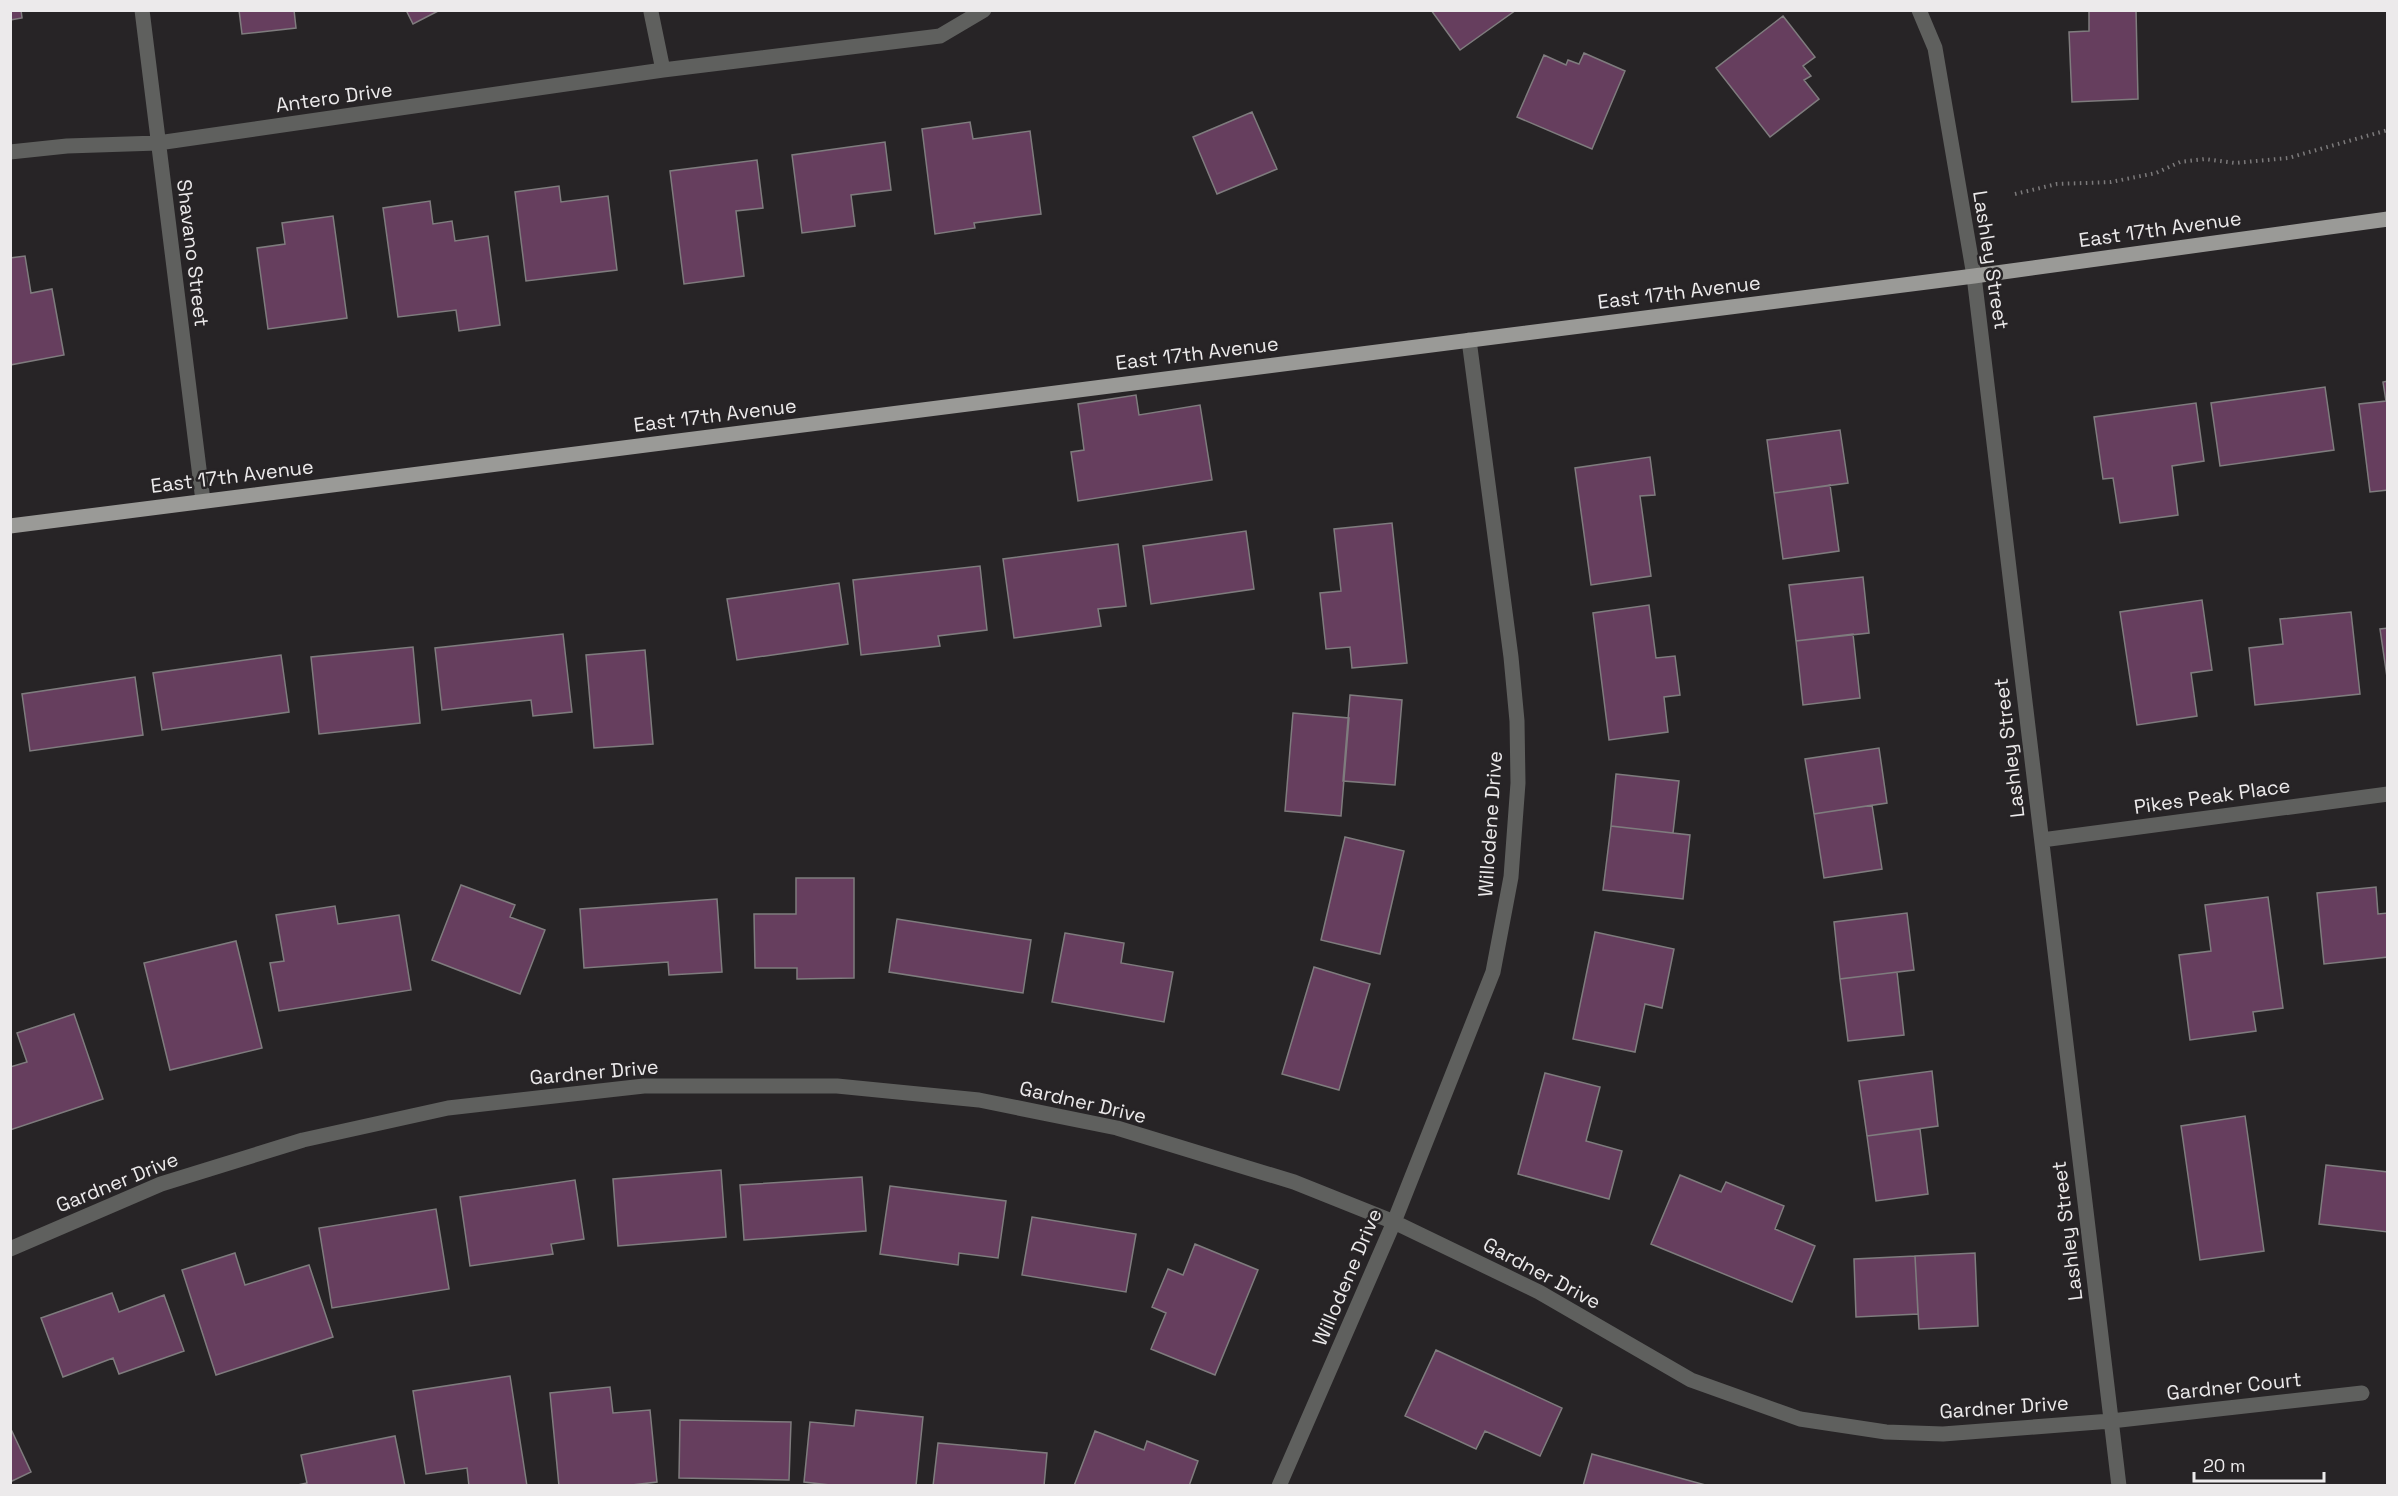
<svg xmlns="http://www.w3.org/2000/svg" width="2398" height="1496" viewBox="0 0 2398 1496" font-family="'Space Grotesk',sans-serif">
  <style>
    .building { fill: #663e5e; stroke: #7f7c7e; stroke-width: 1.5 }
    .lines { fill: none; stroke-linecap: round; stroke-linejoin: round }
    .path { stroke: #7c7a7b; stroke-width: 4; stroke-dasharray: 1.5 4.5; stroke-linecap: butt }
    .minor { stroke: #5f605e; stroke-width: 15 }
    .major { stroke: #9a9a97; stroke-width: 15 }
    .labels { text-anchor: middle; stroke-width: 5; stroke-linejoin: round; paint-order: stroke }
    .street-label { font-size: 20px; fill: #eceaeb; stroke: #272426 }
  </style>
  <rect width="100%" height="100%" fill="#272426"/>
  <path class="building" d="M10 10H21L22 18 10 20Z
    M239 10H294L296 28 242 34Z
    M406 10H440L413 24Z
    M1431 10H1516L1460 50Z
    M2089 10H2136L2138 99 2072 102 2069 32 2089 31Z
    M1783 16 1815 57 1803 66 1811 76 1804 80 1819 99 1770 137 1716 68Z
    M1584 53 1625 71 1592 149 1517 117 1544 55 1566 65 1568 60 1579 64Z
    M1252 112 1277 169 1217 194 1193 137Z
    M970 122 973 139 1030 131 1041 214 974 223 975 228 935 234 922 129Z
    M885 142 891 190 851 195 855 226 802 233 792 155Z
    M757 160 763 208 736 211 744 276 684 284 670 171Z
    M559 186 561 202 608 196 617 270 526 281 515 192Z
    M430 201 433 224 452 221 455 241 488 236 500 325 459 331 456 310 398 317 383 208Z
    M333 216 347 318 268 329 257 248 285 244 282 223Z
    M25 256 31 293 52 289 64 355 10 365V258Z
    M2388 381V490L2370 492 2359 404 2386 401 2383 382Z
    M2325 387 2334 450 2220 466 2211 403Z
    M1136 395 1139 415 1200 405 1212 480 1078 501 1071 452 1084 450 1078 404Z
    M2196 403 2204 461 2172 466 2178 515 2120 523 2113 478 2103 479 2094 417Z
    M1840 430 1848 483 1774 493 1767 440Z
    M1650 457 1655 495 1640 496 1651 576 1591 585 1575 468Z
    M1830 485 1839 551 1783 559 1774 493Z
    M1392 523 1407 663 1352 668 1350 647 1326 649 1320 593 1341 591 1334 529Z
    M1246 531 1254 589 1151 604 1143 546Z
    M1118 544 1126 606 1098 609 1101 626 1014 638 1003 559Z
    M980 566 987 630 938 636 940 646 861 655 853 580Z
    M1863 577 1869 633 1796 641 1789 585Z
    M839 583 848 644 737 660 727 599Z
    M2202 600 2212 670 2191 673 2197 716 2137 725 2120 612Z
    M1649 605 1656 658 1675 656 1680 695 1664 697 1668 732 1609 740 1593 613Z
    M2351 612 2360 694 2255 705 2249 648 2283 644 2280 619Z
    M2388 628V684L2380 629Z
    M563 634 572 712 533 716 531 700 442 710 435 648Z
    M1853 634 1860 698 1803 705 1796 641Z
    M413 647 420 723 319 734 311 657Z
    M645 650 653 744 594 748 586 655Z
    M281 655 289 712 162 730 153 673Z
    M135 677 143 735 30 751 22 694Z
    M1350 695 1402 700 1395 785 1343 781Z
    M1293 713 1349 718 1341 816 1285 811Z
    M1879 748 1887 803 1814 814 1805 759Z
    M1616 774 1679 781 1673 833 1611 826Z
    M1872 805 1882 869 1824 878 1814 814Z
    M1611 826 1690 835 1683 899 1603 890Z
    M1345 837 1404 851 1380 954 1321 940Z
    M796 878H854V978L797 979V968H755L754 914H796Z
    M461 885 515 905 510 917 545 930 520 994 432 960Z
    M2376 887 2378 914 2388 913V957L2324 964 2317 893Z
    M2268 897 2283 1008 2253 1012 2256 1031 2190 1040 2179 955 2211 951 2205 905Z
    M717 899 722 972 669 975 668 962 584 968 580 909Z
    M335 906 338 924 399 915 411 990 279 1011 270 963 284 961 276 915Z
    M1907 913 1914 970 1840 979 1834 922Z
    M897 919 1031 940 1023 993 889 972Z
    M1595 932 1674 949 1662 1008 1645 1004 1635 1052 1573 1039Z
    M1065 933 1124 943 1121 963 1173 972 1164 1022 1052 1002Z
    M236 941 262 1048 170 1070 144 963Z
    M1314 967 1370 984 1339 1090 1282 1074Z
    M1897 972 1904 1035 1848 1041 1840 979Z
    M74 1014 103 1099 10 1130V1067L27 1062 17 1033Z
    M1932 1071 1938 1126 1867 1136 1859 1081Z
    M1545 1073 1600 1087 1586 1141 1622 1151 1609 1199 1518 1174Z
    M2245 1116 2264 1251 2200 1260 2181 1126Z
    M1920 1129 1928 1194 1876 1201 1867 1136Z
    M2326 1165 2388 1172V1232L2319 1224Z
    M721 1170 726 1237 618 1246 613 1179Z
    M1680 1175 1721 1192 1726 1182 1784 1206 1775 1229 1815 1246 1792 1302 1651 1244Z
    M862 1177 866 1231 744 1240 740 1185Z
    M575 1180 584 1239 551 1244 553 1254 470 1266 460 1197Z
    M890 1186 1006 1201 998 1258 959 1253 958 1265 880 1254Z
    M436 1209 449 1289 332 1308 319 1228Z
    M1032 1217 1136 1234 1126 1292 1022 1275Z
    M1195 1244 1258 1270 1215 1375 1151 1349 1166 1313 1152 1307 1168 1269 1183 1275Z
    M235 1253 245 1285 309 1265 333 1337 216 1375 182 1270Z
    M1975 1253 1978 1326 1919 1329 1915 1256Z
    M1915 1256 1918 1314 1856 1317 1854 1259Z
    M112 1293 119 1312 164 1295 184 1351 119 1374 113 1358 63 1377 41 1318Z
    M1436 1350 1562 1408 1540 1456 1485 1431 1476 1449 1405 1416Z
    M510 1376 527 1486H469L467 1468 426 1474 413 1391Z
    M610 1387 613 1413 650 1410 657 1482 623 1486H559L550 1393Z
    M856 1410 923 1417 916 1486H839L804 1482 810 1422 854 1426Z
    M680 1420 791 1422 789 1480 679 1478Z
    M10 1427 31 1472 10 1482Z
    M1095 1431 1144 1450 1147 1441 1198 1461 1189 1486H1074Z
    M395 1436 405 1486H293L307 1483 301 1455Z
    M938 1443 1047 1453 1044 1486H933Z
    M1592 1454 1709 1486H1583Z"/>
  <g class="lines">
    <path class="path" d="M2015 194 2057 184 2111 182 2156 173 2180 162 2205 159 2235 163 2288 158 2388 130"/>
    <path class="minor" d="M142 10 203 501
      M1919 10 1935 48 1974 276 2119 1486
      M651 12 663 70
      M10 152 67 146 158 143 663 70 940 36 984 10
      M2042 840 2388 794
      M10 1249 161 1184 303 1140 448 1108 644 1086H837L979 1100 1117 1128 1294 1182 1394 1222 1539 1292 1691 1380 1800 1419 1886 1432 1943 1434 2111 1421 2362 1393
      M1279 1486 1394 1222 1493 972 1511 877 1518 783 1517 721 1511 657 1469 340"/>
    <path class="major" d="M10 526 1974 276 2388 219"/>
  </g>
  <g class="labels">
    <g class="street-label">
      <text transform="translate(334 97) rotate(-8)" y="7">Antero Drive</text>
      <text transform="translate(2160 229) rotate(-8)" y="7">East 17th Avenue</text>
      <text transform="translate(193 253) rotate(83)" y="7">Shavano Street</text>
      <text transform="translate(1991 260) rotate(81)" y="7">Lashley Street</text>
      <text transform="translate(1679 292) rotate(-7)" y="7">East 17th Avenue</text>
      <text transform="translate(1197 353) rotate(-7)" y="7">East 17th Avenue</text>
      <text transform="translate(715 415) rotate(-7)" y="7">East 17th Avenue</text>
      <text transform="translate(232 476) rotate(-7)" y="7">East 17th Avenue</text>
      <text transform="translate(2009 748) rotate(-97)" y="7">Lashley Street</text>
      <text transform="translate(2212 796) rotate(-8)" y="7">Pikes Peak Place</text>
      <text transform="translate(1490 824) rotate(-86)" y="7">Willodene Drive</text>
      <text transform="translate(594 1072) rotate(-5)" y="7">Gardner Drive</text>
      <text transform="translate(1083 1102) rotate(13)" y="7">Gardner Drive</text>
      <text transform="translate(117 1182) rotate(-22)" y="7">Gardner Drive</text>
      <text transform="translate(2067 1231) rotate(-97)" y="7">Lashley Street</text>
      <text transform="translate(1542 1273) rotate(28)" y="7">Gardner Drive</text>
      <text transform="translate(1347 1277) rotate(-67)" y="7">Willodene Drive</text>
      <text transform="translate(2234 1386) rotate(-6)" y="7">Gardner Court</text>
      <text transform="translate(2004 1407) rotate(-4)" y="7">Gardner Drive</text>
    </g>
  </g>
  <rect width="2398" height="1496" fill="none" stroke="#eceaeb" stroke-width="24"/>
  <path d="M2194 1472v9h130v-9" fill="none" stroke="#eceaeb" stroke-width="3"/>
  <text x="2203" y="1472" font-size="18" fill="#eceaeb" stroke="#272426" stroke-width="4.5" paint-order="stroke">20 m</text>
</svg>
